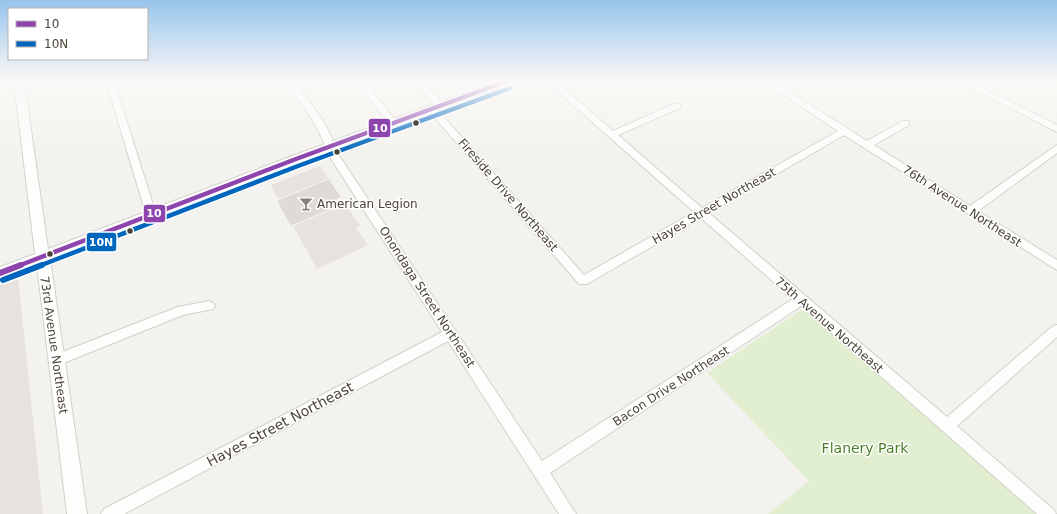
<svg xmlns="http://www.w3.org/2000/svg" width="1057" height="514" viewBox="0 0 1057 514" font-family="'DejaVu Sans',sans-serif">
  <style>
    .industrial { fill: #e6e2de }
    .green { fill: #e1eecf }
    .parking { fill: #e6e3df }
    .building { fill: #dedbd6; stroke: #dcd9d4 }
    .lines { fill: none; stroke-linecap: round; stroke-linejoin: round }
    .minor-casing { stroke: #d2d0cb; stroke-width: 2 }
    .tertiary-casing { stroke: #d2d0cb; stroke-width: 2 }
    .minor { fill: #fdfdfc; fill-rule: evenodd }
    .tertiary { fill: #fdfdfc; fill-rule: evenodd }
    .bus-1-far1-casing { stroke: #fff; stroke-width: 7 }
    .bus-1-casing { stroke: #fff; stroke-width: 9 }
    .bus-2-far1-casing { stroke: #fff; stroke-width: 7 }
    .bus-2-casing { stroke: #fff; stroke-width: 9 }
    .bus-1-far1 { stroke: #8e44ad; stroke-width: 4.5 }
    .bus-1 { stroke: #8e44ad; stroke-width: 6 }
    .bus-2-far1 { stroke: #0065bd; stroke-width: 4.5 }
    .bus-2 { stroke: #0065bd; stroke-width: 6 }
    .bus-dot { fill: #4b4439; stroke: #fff; stroke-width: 1.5 }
    .labels { text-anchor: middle; stroke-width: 3; stroke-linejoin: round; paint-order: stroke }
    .street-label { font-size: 12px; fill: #4b4439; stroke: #fff }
    .poi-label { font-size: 12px; fill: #4b4439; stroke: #fff; text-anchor: start }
    .near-street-label { font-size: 14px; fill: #4b4439; stroke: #fff }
    .near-park-label { font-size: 14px; fill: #4a7f2a; stroke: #fff }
    .line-badge { stroke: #fff; stroke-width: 1.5 }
    .badge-label { font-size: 11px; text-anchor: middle; font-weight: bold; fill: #fff }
  </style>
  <rect width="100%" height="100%" fill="#f4f2ee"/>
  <path class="industrial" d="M18 278 43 514H0V285Z"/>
  <path class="green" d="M801 310 810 312 1040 514H768L809 481 707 373Z"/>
  <path class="parking" d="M320 166 328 179 278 199 271 185Z
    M345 204 360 226 356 228 368 245 317 269 293 226Z"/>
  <path class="building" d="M329 180 340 197 331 201 334 207 291 225 278 201Z"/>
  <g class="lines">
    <g class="minor-casing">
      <path id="minor" d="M106 81H114L156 214 155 217H147L146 214Z
        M284 81H293C312 103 329 126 338 154L542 461 793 299 701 218 587 284H579L429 111V107H435L584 275 694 212 546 81H555L613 131 674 104H680V108L618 135 702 208 838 131 763 81H773L785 88 799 81H810L790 92 867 141 903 121H909V125L874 145 970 206 1057 145V153L978 211 1057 260V270L844 135 709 213 947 417 1053 326 1057 325V337L957 426 1053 509 1056 514H1037L801 306 550 473 576 514H559L448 341 124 514H101L104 509 442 332 328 154C319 125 302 105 284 81Z
        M356 81H364L396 121V125H390Z
        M414 81H423L443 104V108H437Z
        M959 81H970L1057 125V132Z
        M209 301 213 303 215 306 213 309 183 315 56 366 52 364 50 360 52 356 178 307Z"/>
    </g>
    <g class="tertiary-casing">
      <path id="tertiary" d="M14 81H24L48 249 292 156 498 81H513L50 259 87 514H67L37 265 0 279V267L35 254Z"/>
    </g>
    <use href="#minor" class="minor"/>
    <use href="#tertiary" class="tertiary"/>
    <g class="bus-1-far1-casing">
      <path id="bus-1-far1" d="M18 266 296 159 507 81"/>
    </g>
    <g class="bus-1-casing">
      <path id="bus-1" d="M0 273 21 265"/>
    </g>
    <g class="bus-2-far1-casing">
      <path id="bus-2-far1" d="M39 266 298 166 510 88"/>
    </g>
    <g class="bus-2-casing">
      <path id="bus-2" d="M3 280 42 265"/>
    </g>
    <use href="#bus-1-far1" class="bus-1-far1"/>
    <use href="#bus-1" class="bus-1"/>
    <use href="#bus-2-far1" class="bus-2-far1"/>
    <use href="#bus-2" class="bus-2"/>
  </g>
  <linearGradient id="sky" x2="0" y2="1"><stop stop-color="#98c4ec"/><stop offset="0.53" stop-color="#faf9f7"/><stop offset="1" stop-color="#faf9f7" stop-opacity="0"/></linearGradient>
  <rect width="1057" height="153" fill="url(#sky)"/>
  <defs>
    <g id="bar-bare" transform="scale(1.08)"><path d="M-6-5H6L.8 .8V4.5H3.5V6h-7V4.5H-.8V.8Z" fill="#868178" stroke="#fff" stroke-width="2.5" paint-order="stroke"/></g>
  </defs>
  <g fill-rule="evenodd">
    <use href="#bar-bare" x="306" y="204"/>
  </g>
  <g class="bus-dot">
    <circle cx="416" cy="123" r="3.5"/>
    <circle cx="337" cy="152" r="3.5"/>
    <circle cx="130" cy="231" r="3.5"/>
    <circle cx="50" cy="254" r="3.5"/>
  </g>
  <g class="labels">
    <g class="street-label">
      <text transform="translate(508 195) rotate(49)" y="4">Fireside Drive Northeast</text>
      <text transform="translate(714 206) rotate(-30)" y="4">Hayes Street Northeast</text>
      <text transform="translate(962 206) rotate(33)" y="4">76th Avenue Northeast</text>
      <text transform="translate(427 297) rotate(57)" y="4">Onondaga Street Northeast</text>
      <text transform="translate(829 325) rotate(41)" y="4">75th Avenue Northeast</text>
      <text transform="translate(54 345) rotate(82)" y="4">73rd Avenue Northeast</text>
      <text transform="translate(671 386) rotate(-33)" y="4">Bacon Drive Northeast</text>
    </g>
    <g class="poi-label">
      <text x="317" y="208">American Legion</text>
    </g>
    <g class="near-street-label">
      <text transform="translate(280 424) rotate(-28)" y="5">Hayes Street Northeast</text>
    </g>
    <g class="near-park-label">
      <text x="865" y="453">Flanery Park</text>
    </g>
  </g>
  <g class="line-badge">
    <rect x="368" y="118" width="23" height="20" rx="4" fill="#8e44ad"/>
    <rect x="143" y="204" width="23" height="19" rx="4" fill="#8e44ad"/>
    <rect x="86" y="232" width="31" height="20" rx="4" fill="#0065bd"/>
  </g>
  <g class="badge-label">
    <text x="380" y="132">10</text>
    <text x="154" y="217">10</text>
    <text x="101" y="246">10N</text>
  </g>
  <rect x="8" y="8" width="140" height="52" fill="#ffffff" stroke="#b7b4b0"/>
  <rect x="16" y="21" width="20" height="6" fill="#8e44ad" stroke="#b7b4b0"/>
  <text x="44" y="28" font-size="12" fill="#4b4439">10</text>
  <rect x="16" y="41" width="20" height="6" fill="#0065bd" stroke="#b7b4b0"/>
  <text x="44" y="48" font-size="12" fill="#4b4439">10N</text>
</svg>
